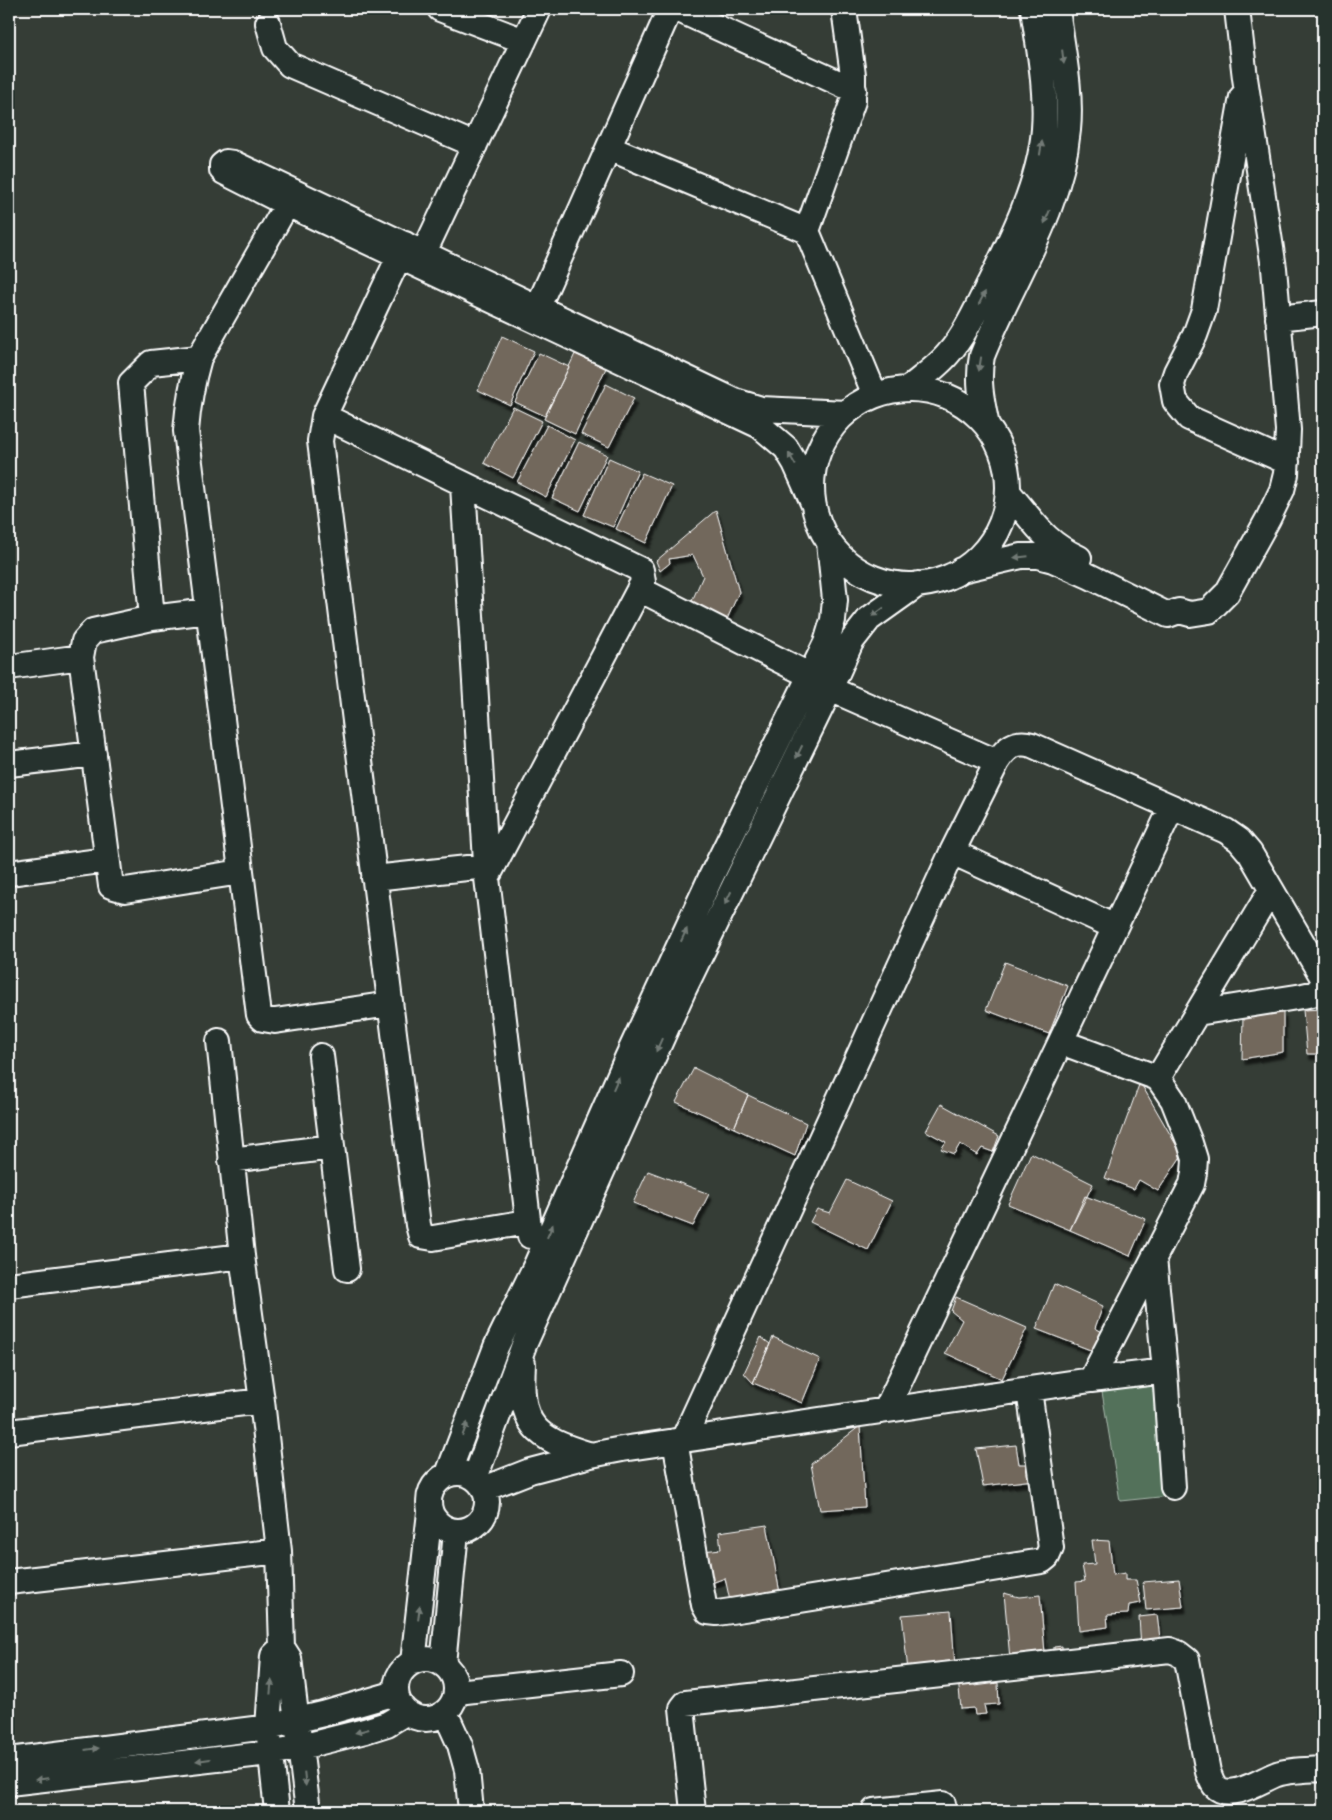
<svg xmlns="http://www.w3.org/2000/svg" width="1332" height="1820" viewBox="0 0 1332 1820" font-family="Mali,sans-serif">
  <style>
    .green { fill: #52715a; stroke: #a8b8ac }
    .building { fill: #72675b; stroke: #fff; filter: url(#shadow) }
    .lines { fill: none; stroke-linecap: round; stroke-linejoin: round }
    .minor-casing { stroke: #fff; stroke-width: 28 }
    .minor { stroke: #26332d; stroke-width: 24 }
    .oneway { fill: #727a76 }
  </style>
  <defs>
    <filter id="shadow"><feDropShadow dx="3" dy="5.5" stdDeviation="1" flood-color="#0009"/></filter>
  </defs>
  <rect width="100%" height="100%" fill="#353d36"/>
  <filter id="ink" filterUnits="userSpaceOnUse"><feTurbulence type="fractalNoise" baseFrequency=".02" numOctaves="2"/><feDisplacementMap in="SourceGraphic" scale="10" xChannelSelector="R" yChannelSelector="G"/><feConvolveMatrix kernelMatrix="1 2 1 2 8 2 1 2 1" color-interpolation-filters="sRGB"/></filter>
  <g filter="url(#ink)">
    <path class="green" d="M1152 1381 1163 1385 1169 1496 1120 1501 1101 1386Z"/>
    <path class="building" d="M502 336 534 351 510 405 478 390Z
      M539 353 569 367 545 416 515 402Z
      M575 354 606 368 575 434 544 419Z
      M606 384 634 398 609 447 581 434Z
      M513 407 542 421 513 478 484 463Z
      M547 425 575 440 546 497 517 482Z
      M579 442 607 455 580 511 552 498Z
      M609 458 638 471 613 527 584 515Z
      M642 473 672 486 646 543 616 529Z
      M716 510 739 592 724 626 688 610 703 576 693 555 669 559 670 563 660 571 656 561Z
      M1005 962 1068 986 1049 1034 986 1010Z
      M1323 1009V1054H1307L1303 1010Z
      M1283 1012V1052L1242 1059 1243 1017Z
      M694 1068 748 1095 734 1128 676 1102Z
      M1140 1082 1182 1155 1158 1191 1139 1180 1134 1189 1105 1178Z
      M748 1095 806 1123 795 1156 734 1128Z
      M941 1104 999 1136 993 1152 982 1148 977 1155 960 1144 954 1154 941 1149 946 1142 926 1131Z
      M1031 1153 1093 1184 1070 1230 1008 1204Z
      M648 1171 709 1194 693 1226 633 1203Z
      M847 1180 892 1201 868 1250 810 1222 817 1209 830 1213Z
      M1085 1196 1146 1219 1130 1256 1070 1230Z
      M1054 1284 1103 1306 1095 1328 1106 1334 1098 1353 1036 1329Z
      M956 1297 1027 1328 1002 1379 945 1353 962 1320 951 1311Z
      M761 1337 770 1344 753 1383 744 1373Z
      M773 1337 820 1359 802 1403 753 1383Z
      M860 1426 865 1507 820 1510 811 1464Z
      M1016 1445 1019 1464H1031L1034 1480 983 1486 976 1449Z
      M767 1525 780 1593 730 1601 725 1578 709 1584 703 1551 721 1549 719 1532Z
      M1092 1540 1109 1541 1113 1575 1125 1573V1580H1136L1141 1603 1129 1605 1128 1614 1107 1615 1108 1627 1079 1631 1076 1582 1085 1581 1082 1565 1095 1564Z
      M1179 1579 1183 1607 1146 1610 1143 1582Z
      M1004 1593 1019 1597 1040 1595 1045 1653H1054V1647L1062 1646V1655L1010 1659Z
      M951 1611 955 1667 908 1671 902 1615Z
      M1157 1615 1161 1646 1141 1648 1139 1617Z
      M974 1676 975 1686 998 1683 999 1704 984 1705 986 1714 975 1715 974 1708 961 1709 958 1678Z"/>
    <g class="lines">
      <g class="minor-casing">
        <path id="minor" d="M440 9 524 41
          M677 9 854 90
          M844 9 853 75V101L807 231 875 395
          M268 23 275 48 290 65 475 145
          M1242 97 1204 310 1195 335 1176 372 1172 384 1175 401 1189 418 1287 462
          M609 148 807 231
          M294 192 199 358C192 382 188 406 186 431L259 1015 263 1019 275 1021 390 1004
          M405 244 324 416 320 441 418 1225 421 1236 433 1238 527 1222
          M418 265 539 9
          M533 318 670 9
          M1278 318 1323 313
          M908 389C921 378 937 367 948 354 964 336 974 314 985 292 1009 244 1040 184 1044 129 1047 89 1039 49 1033 9
          M812 487a98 98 0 1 1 196 0a98 98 0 1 1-196 0Z
          M324 416 641 570 643 582 487 878
          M987 426C982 402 977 381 982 356 1012 280 1060 214 1068 130 1072 91 1062 47 1057 9
          M463 485 487 878 530 1236
          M1008 492C1034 521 1042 541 1079 558
          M813 503 795 463 786 448 760 426 287 204 224 172 222 170V165L226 162 233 163 735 401 761 409 846 413
          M961 570 1021 556H1038L1053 560 1089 576 1168 615 1179 611 1190 614 1209 611 1227 593 1268 519 1282 490 1286 474 1288 430 1274 268 1245 78 1237 9
          M639 589 809 675
          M208 611 152 618 93 631 84 641 81 657 111 886 125 890 241 872
          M152 618 131 383 151 363 199 358
          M9 667 81 657
          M830 689 997 762
          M9 764 94 754
          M952 852 1115 927
          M9 873 107 860
          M374 878 486 866
          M1197 1013 1303 996 1316 993 1323 985
          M219 1041 242 1256 262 1401 279 1551 282 1647 289 1658 308 1811
          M1061 1042 1158 1078 1173 1100 1190 1143 1195 1159 1194 1173 1192 1184 1091 1380
          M321 1056 347 1269
          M1158 1078 1271 890
          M231 1160 332 1147
          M1154 1258 1165 1371 1173 1487
          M9 1285 242 1256
          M523 1364C519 1426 534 1438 591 1455
          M886 1410 1172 807
          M9 1432 262 1401
          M683 1440 952 852 997 762C1006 748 1015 740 1032 745L1226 831 1239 840 1250 853 1323 978
          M675 1441 704 1605 708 1612 717 1613 731 1611 1042 1561 1047 1557 1051 1548 1029 1390
          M429 1502a29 29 0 1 1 58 0a29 29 0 1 1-58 0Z
          M448 1474 496 1347 536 1265 627 1058 711 877 826 643 833 620 835 600 829 542
          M475 1478 524 1345 684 989 830 689 851 642 869 619 918 584
          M484 1489 530 1471 591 1455 622 1449 1091 1380 1165 1371
          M9 1582 279 1551
          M396 1689a30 30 0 1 1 60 0a30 30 0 1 1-60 0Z
          M413 1662 430 1512
          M443 1664 456 1532
          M457 1692 621 1674
          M445 1712 460 1745 467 1770 471 1811
          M9 1760 268 1727 323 1714 396 1693
          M9 1783 270 1753 301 1747 365 1731 387 1724 407 1712
          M277 1811 268 1727 273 1656 282 1647
          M693 1811 682 1708 686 1703 1170 1650 1178 1653 1187 1660 1208 1772C1210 1776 1212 1783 1215 1786 1230 1802 1261 1780 1277 1774 1290 1770 1309 1770 1323 1769
          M874 1811 943 1804"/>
      </g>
      <use href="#minor" class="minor"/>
    </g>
    <defs><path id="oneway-solid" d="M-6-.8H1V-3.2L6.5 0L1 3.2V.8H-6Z" transform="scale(1.25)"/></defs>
    <g class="oneway">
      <use href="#oneway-solid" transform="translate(1063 57) rotate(83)"/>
      <use href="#oneway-solid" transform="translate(1041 148) rotate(-81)"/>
      <use href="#oneway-solid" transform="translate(1047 217) rotate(112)"/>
      <use href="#oneway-solid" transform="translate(982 298) rotate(-63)"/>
      <use href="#oneway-solid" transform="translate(980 364) rotate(99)"/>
      <use href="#oneway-solid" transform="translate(792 459) rotate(-120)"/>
      <use href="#oneway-solid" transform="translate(1021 557) rotate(174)"/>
      <use href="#oneway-solid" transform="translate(878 612) rotate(144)"/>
      <use href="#oneway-solid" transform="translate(799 752) rotate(116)"/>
      <use href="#oneway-solid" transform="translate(728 898) rotate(116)"/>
      <use href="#oneway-solid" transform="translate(684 935) rotate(-65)"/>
      <use href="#oneway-solid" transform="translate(659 1045) rotate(114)"/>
      <use href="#oneway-solid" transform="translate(616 1083) rotate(-66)"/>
      <use href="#oneway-solid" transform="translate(550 1231) rotate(-66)"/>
      <use href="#oneway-solid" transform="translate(465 1429) rotate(-69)"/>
      <use href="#oneway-solid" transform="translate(419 1613) rotate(-83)"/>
      <use href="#oneway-solid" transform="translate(271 1687) rotate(-85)"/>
      <use href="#oneway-solid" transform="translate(362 1731) rotate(165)"/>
      <use href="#oneway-solid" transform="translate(92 1749) rotate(-7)"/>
      <use href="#oneway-solid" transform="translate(203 1760) rotate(173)"/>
      <use href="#oneway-solid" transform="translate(42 1779) rotate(173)"/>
      <use href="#oneway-solid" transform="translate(305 1779) rotate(84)"/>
    </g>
  </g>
  <rect width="1332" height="1820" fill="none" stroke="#26332d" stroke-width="30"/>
  <rect x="15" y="15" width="1302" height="1790" fill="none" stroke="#fff" stroke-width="2" filter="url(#ink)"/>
</svg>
